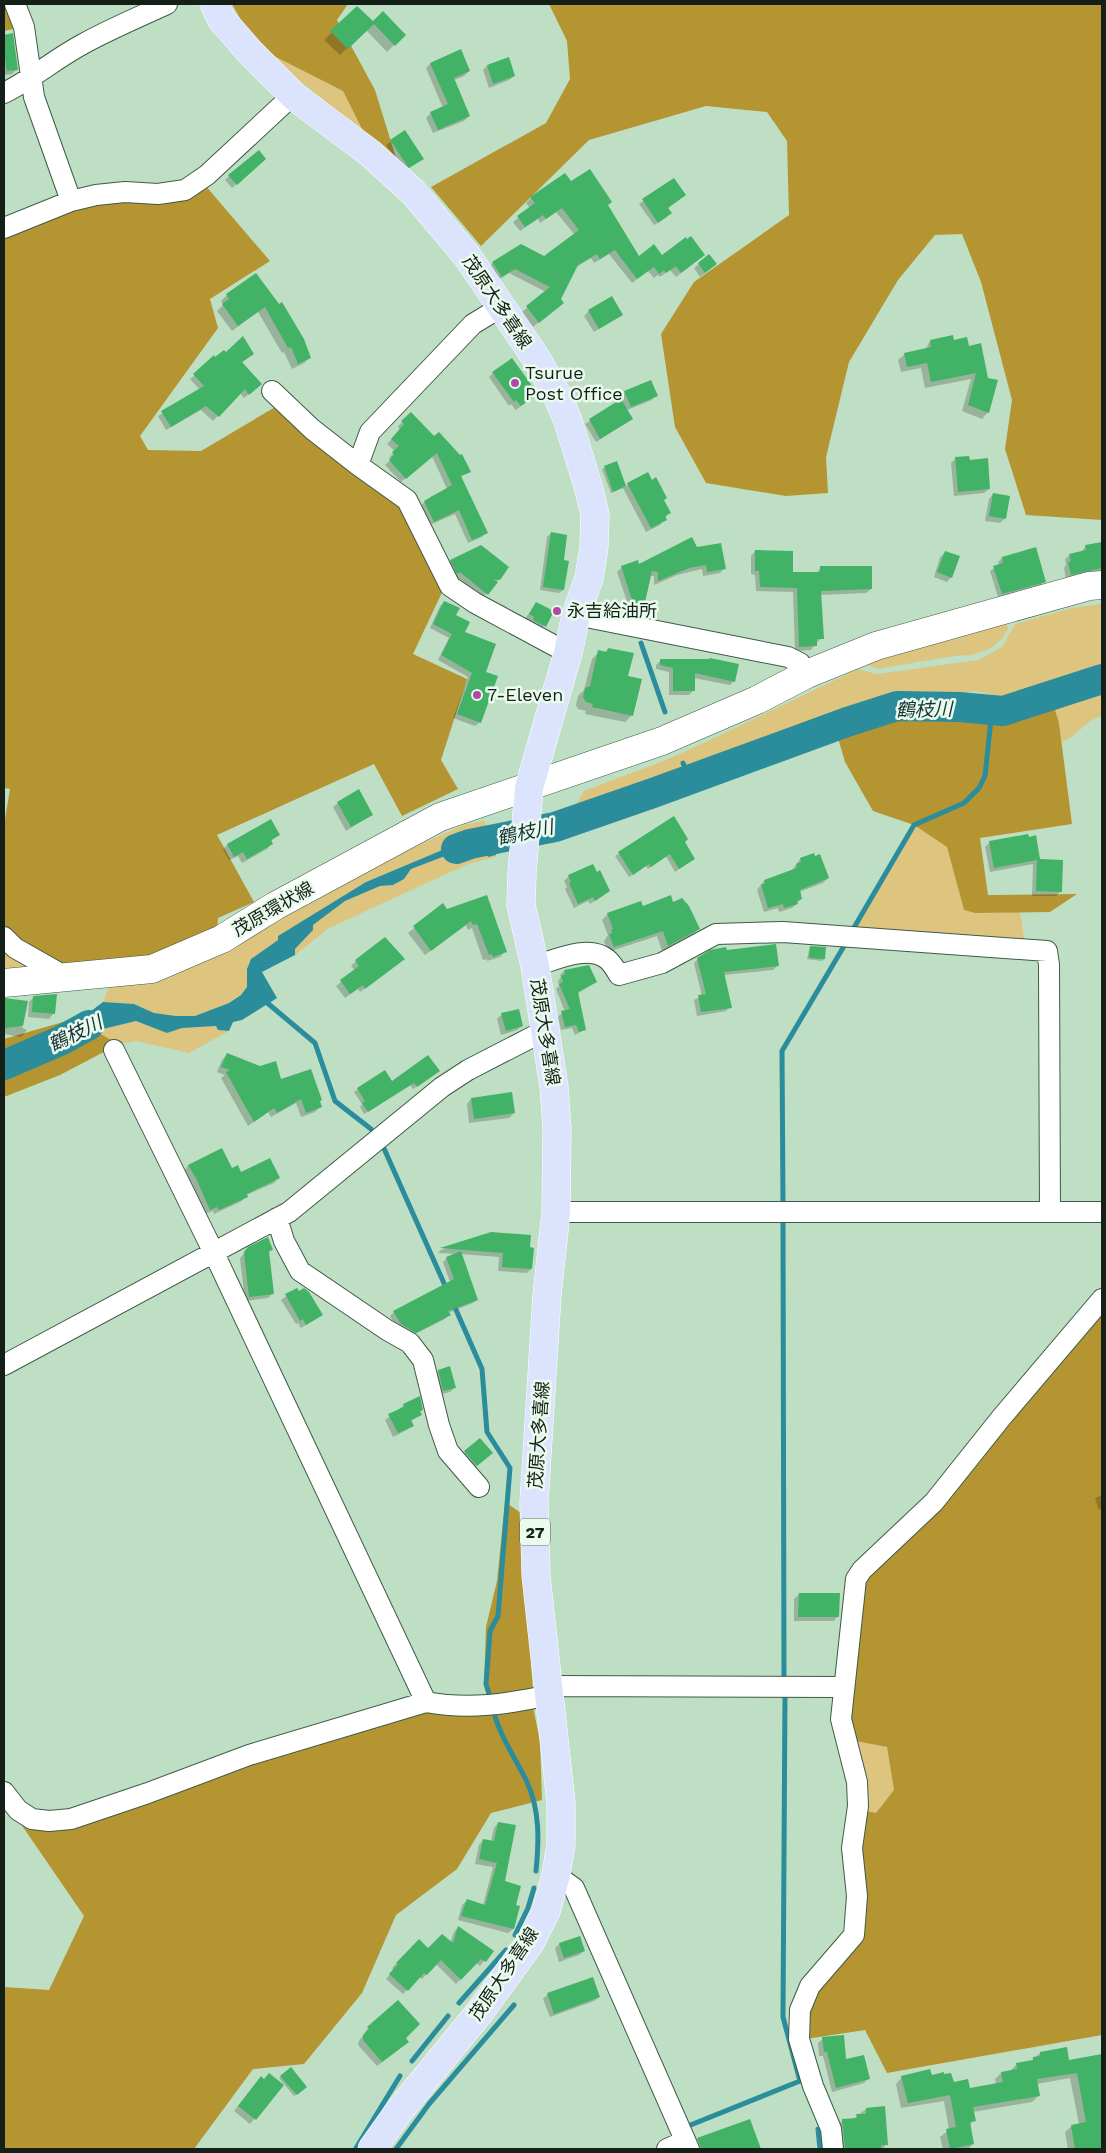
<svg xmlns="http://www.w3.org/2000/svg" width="1106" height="2153" viewBox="0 0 1106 2153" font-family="'Work Sans','Noto Sans JP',sans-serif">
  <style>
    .green { fill: #ddc580 }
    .forest { fill: #b49532 }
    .water { fill: #2b8c9c }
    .shadow { fill: #0003 }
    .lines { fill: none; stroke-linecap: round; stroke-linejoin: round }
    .stream { stroke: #2b8c9c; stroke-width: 5 }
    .river { stroke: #2b8c9c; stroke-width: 30 }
    .building { fill: #42b267 }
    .minor-casing { stroke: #3e5b45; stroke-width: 22 }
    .secondary-casing { stroke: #3e5b45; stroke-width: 29 }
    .primary-casing { stroke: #fff; stroke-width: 29 }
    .minor { stroke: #fff; stroke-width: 20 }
    .secondary { stroke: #fff; stroke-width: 28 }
    .primary { stroke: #dce4fd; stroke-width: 28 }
    .poi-dot { fill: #b147a8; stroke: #eafbed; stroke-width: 2 }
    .labels { text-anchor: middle; stroke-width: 5; stroke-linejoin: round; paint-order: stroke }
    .shield { fill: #eafbed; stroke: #546257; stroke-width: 1 }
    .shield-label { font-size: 16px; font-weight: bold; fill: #142017 }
    .street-label { font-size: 18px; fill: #142017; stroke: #eafbed }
    .poi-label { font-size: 18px; fill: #142017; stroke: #eafbed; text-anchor: start }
    .water-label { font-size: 19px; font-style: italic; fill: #153237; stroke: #eafbed }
  </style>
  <rect width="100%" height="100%" fill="#bedfc4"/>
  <path class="green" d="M270 54 343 91 363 131 288 72Z
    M1102 604V670L1096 674 1017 698 1001 697 975 691 935 698 889 692 885 702 771 740 769 745 689 774 685 762 681 764 684 775 571 818V814L584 791 666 760 710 740 858 669 877 674 978 660 1002 647 1015 624 1072 608Z
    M1006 618 1008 629 1002 639 991 648 972 655 954 656 877 669 861 662Z
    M1102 683V716C1085 720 1077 737 1062 742L1059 723 1053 703Z
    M484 821 490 830 366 882 278 936 279 940 251 959 247 969V987L241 995 229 1003 195 1016H176L154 1013 134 1004 103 1002 112 980 466 824Z
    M914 825 947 847 964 910 975 913 1020 912 1024 937 1023 943 852 931Z
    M474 847 486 851 488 857 496 855V857L468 864 329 928 295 955V949L313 930V925L345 901 380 886 393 885 404 879 411 869 461 850Z
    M4 942 37 966 4 978Z
    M136 1021 167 1033 182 1028 217 1026 218 1030 229 1031 189 1053 136 1041 119 1044 95 1031Z
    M850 1740 887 1747 894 1790 876 1813 862 1810Z"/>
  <path class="forest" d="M4 4H14L22 27 4 31Z
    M232 4H348L337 20 375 90 396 158 363 131 343 91 270 54 241 20Z
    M549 4H1102V520L1026 515 1005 449 1012 400 981 282 962 234 935 235 898 280 849 362 826 457 828 493 786 496 706 483 675 427 661 334 694 282 789 215 787 141 767 112 706 106 589 140 481 246 431 187 546 123 570 79 567 41Z
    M205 185 270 261 210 299 218 328 140 436 148 450 201 451 277 406 403 503 445 586 413 654 467 679 441 760 458 789 402 816 374 764 217 835 254 902 218 918 217 934 144 960 66 966 28 950 4 930V825L10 789 4 788V237L94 199Z
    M1053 703 1059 723 1072 824 980 838 988 895 1077 894 1050 912 975 913 964 910 947 847 914 825 873 811 845 762 836 731C854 725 884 712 901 711 951 707 1006 723 1053 703Z
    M84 1016 52 1041 56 1047 95 1031 119 1044 60 1075 4 1097V1039Z
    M1102 1307V2035L887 2073 865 2030 806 2039V2011L818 1981 858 1937 862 1810 876 1813 894 1790 887 1747 850 1740 845 1714 861 1578Z
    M505 1502 521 1513 533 1690 489 1702 484 1685 486 1627 497 1581Z
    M420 1707H533L540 1741 542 1800 491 1813 457 1869 396 1915 362 1993 304 2064 253 2069 194 2149H4V1987L49 1990 84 1916 12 1811 33 1823 242 1762Z"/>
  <path class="water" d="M490 830 497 842 496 855 488 857 486 851 474 847 461 850 411 869 404 879 393 885 380 886 345 901 313 925V930L295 949V955L262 972 277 998 242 1020 233 1022 229 1031 218 1030 216 1026 182 1028 167 1033 136 1021 95 1031 56 1047 52 1041 103 1002 134 1004 154 1013 176 1016H195L229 1003 241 995 247 987V969L251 959 278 940V936L366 882Z"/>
  <path class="shadow" d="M357 7 373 23 404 35 387 52 366 30 340 55 324 40Z
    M12 35 17 69 12 74 4 75V36Z
    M508 58 514 76 509 80 489 88 483 70 487 66Z
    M430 64 469 71 464 76 454 80 469 116 464 121 433 133 426 118 431 113 443 108 426 68Z
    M405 132 422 159 404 171 386 145Z
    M260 164 232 188 225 180 229 176Z
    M674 180 667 217 654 225 639 204Z
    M570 183 607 206 639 258 662 257 699 259 676 277 670 270 660 277 658 275 654 278 648 271 632 283 609 254 594 263 591 258 575 268 559 299 562 303 533 327 522 312 546 292 509 273 497 281 488 268 493 263 544 258 575 235 556 212 540 223 538 219 520 231 513 222 530 208 526 203 531 198Z
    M708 256 710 269 700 277 694 268Z
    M256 275 310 357 304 363 292 369 284 352 282 353 258 312 232 331 217 311 223 305 221 301 227 295Z
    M589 311 621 315 594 332 584 316Z
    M930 341H953L968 347 980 345 988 412 982 419 962 411 971 379 925 388 921 368 901 372 898 360 905 354 925 350Z
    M225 353 253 354 241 363 256 388 244 398 240 393 213 421 201 410 166 430 158 416 200 390 190 379Z
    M493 373 536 394 516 410 511 404 509 406 489 377Z
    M625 392 656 395 652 400 627 410 632 419 596 442 585 424 622 400 620 397Z
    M411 414 434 438 460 456 469 471 461 477 487 532 482 537 468 543 455 514 430 525 420 506 432 496 447 489 432 456 401 482 385 465 391 460 389 458 395 451 387 444 400 430 398 426Z
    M956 458 989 489 984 493 954 496 951 463Z
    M616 462 625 487 628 484 663 500 669 513 660 525 646 532 623 488 611 493 602 469Z
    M993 494 1005 518 1000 523 985 521 989 499Z
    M551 533 562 561 563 590 559 593 540 590 547 537Z
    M1102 543V571L1066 579 1064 568 1066 565 1065 559 1070 555 1081 552 1086 546Z
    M696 548 725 568 720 573 703 576 702 569 677 575 654 585V576H650L641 615 636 620 633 619 617 572 622 567 638 565Z
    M755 551 791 573 816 574 821 567 871 589 866 593 820 595 822 638 816 643 811 650 795 651 793 592 756 591 755 575 751 574V556Z
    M945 553 951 577 947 582 934 577 940 557Z
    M1002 558 1045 581 1041 585 998 597 990 571 999 565 998 562Z
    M451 561 499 579 482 598 456 576 447 565Z
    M445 602 455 616 484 673 480 722 475 726 453 718 468 677 438 660 449 638 430 628 440 606Z
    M536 603 553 612 540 631 525 619Z
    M608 649 627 677 632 715 625 722 585 714 586 711 578 709 576 705 578 696 584 690 592 659 599 652 604 653Z
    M661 660 734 681 730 685 694 678 693 691 689 695H669V672L656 669V665Z
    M338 803 371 815 346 831 333 807Z
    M674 818 684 842 694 859 675 872 666 856 648 869 646 866 629 877 615 856Z
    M278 835 270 842 271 844 267 849 242 863 238 856 229 860 223 849 228 844Z
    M990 842 1039 861 1060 892 1056 896H1032L1033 864 990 872 985 847Z
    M800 859 828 878 823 883 799 892 801 899 792 908 779 912 778 908 764 912 757 890 760 886 764 881 792 870Z
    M569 876 604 895 590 904 588 901 574 908 565 889 567 887 564 881Z
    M486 897 505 951 500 957 487 961V959L483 960 472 928 468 930 466 925 425 955 408 933 443 905 447 911Z
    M672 903 698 929 693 935 662 951 657 936 608 952 604 941 608 935 602 920 608 914Z
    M385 938 399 963 360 992 358 989 345 998 336 986 355 971 351 966 356 961Z
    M810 947 824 959 822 961 807 959Z
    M726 951 777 966 773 970 723 975 730 1007 726 1011 697 1016 694 1000 702 996 694 963 698 959Z
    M564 971 596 982 577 994 584 1030 575 1035 572 1028 561 1030 558 1016 565 1012 556 989 559 986 558 981 561 977 560 975Z
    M55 995 53 1014 49 1019 28 1017 29 1002 34 997Z
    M4 999 26 1002 21 1027 27 1030 21 1037 4 1034Z
    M502 1014 522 1026 517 1030 501 1035 497 1019Z
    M227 1054 319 1102 320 1107 315 1112 301 1117 296 1103 271 1117 268 1112 248 1126 221 1078 225 1075 217 1072 222 1060Z
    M385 1071 392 1083 435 1074 413 1089 410 1085 364 1114 360 1107 362 1104 354 1092Z
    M471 1099 514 1113 509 1118 469 1123 467 1104Z
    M221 1149 231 1169 240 1174 278 1178 274 1183 246 1195 242 1201 214 1214 213 1211 205 1214 192 1183 184 1171 188 1166Z
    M491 1233 531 1269 527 1273 498 1271 499 1257 460 1254 477 1300 473 1303 448 1313 449 1315 445 1319 411 1336 397 1328 390 1316 394 1312 450 1282 443 1262 447 1258 457 1254 438 1253 441 1250Z
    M249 1248 272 1249 268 1253 273 1293 268 1298 245 1301 240 1258Z
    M296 1289 322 1315 301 1328 298 1323 296 1324 281 1300Z
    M438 1371 455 1387 450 1392 438 1395 434 1376Z
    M404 1405 422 1410 419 1412 420 1415 410 1422 412 1426 407 1430 393 1437 385 1420Z
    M480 1439 487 1457 472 1470 460 1456Z
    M1102 1495V1509L1099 1510 1095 1498Z
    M799 1594 838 1616 834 1621H794V1599Z
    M498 1823 503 1882 515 1905 513 1929 508 1933 458 1920 462 1905 467 1900 483 1905 493 1867 475 1864 479 1845 483 1840 491 1841 494 1828Z
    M458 1927 492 1951 480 1966 476 1963 456 1984 436 1964 422 1979 419 1977 403 1994 386 1979 394 1970 392 1968 419 1941 428 1950 450 1943 454 1932Z
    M559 1944 584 1951 579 1955 559 1962 555 1948Z
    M548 1994 599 1997 594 2001 550 2017 543 1999Z
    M368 2028 404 2038 403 2046 377 2066 358 2045 359 2041Z
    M823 2039 868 2078 864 2083 832 2092 823 2056H819L818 2043Z
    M1040 2053 1068 2062 1102 2055V2149H1068L1065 2132 1072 2126 1079 2124 1070 2078 1037 2084 1039 2095 1032 2102 973 2112 974 2120 970 2125 973 2144 968 2149H943L940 2137 949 2130 944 2101 901 2108 896 2084 902 2077H931L969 2089 996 2085 995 2079 1001 2073 1010 2071 1016 2065 1030 2062Z
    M291 2069 306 2087 294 2096 279 2078Z
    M264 2080 282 2085 250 2124 234 2111 257 2082Z
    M866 2109 887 2144 882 2149H837L835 2128 842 2121 852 2120Z"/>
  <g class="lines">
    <path class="stream" d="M641 643 665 712
      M683 763 690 780
      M852 931 914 825 964 803 979 788 985 776 992 710
      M265 1001 315 1043 335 1101 371 1129
      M382 1144 447 1290
      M783 1205 782 1051 847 941
      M783 1220 784 1681
      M453 1303 482 1369 487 1432 510 1468 498 1616 490 1631 486 1684 491 1700
      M493 1708C498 1734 516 1759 527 1782 540 1810 539 1841 536 1871
      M515 1935 528 1908 534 1888
      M459 2003 506 1950
      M412 2061 448 2016
      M688 2126 800 2081 783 2017 785 1693
      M818 2129 820 2149
      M356 2148 400 2076
      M396 2149 429 2104 514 2005"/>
    <path class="river" d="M456 849 470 844 555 827 653 793 847 722 897 706 959 707 1003 711 1102 679
      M4 1065 60 1041 89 1025"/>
  </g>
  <path class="building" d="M357 6 373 21 383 11 406 35 395 46 374 24 348 49 330 31Z
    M13 33 18 70 7 71 4 53V35Z
    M461 49 470 71 454 78 470 116 438 130 430 112 448 104 430 63Z
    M509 57 515 76 493 84 487 65Z
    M405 130 424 159 409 168 390 140Z
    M259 150 266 159 237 185 228 175Z
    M590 169 612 202 608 205 639 256 654 244 662 255 686 237 687 239 691 236 705 255 681 273 676 266 666 273 664 270 659 274 654 267 637 279 615 250 600 259 597 254 578 265 561 299 564 303 539 323 526 306 550 287 515 269 502 277 492 262 521 244 544 256 579 230 562 208 546 219 543 215 525 227 517 216 535 203 530 197 565 173 571 181Z
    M674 178 686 195 668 208 672 213 658 223 642 199Z
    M709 254 717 264 705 273 698 263Z
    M256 273 279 304 282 302 304 339 311 358 298 364 291 347 288 348 265 307 238 326 222 304 229 299 226 294Z
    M612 296 623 315 599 329 588 310Z
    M953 335 954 340 967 337 969 346 981 343 988 378 998 380 989 413 968 405 976 373 931 382 927 363 907 367 904 353 931 347 930 340Z
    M243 336 254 354 242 362 262 384 249 395 245 389 219 417 206 406 171 427 161 411 204 386 193 374 214 355 215 357 224 350 226 352Z
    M512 358 538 394 521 406 516 400 514 402 492 372Z
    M651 380 658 396 631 407 624 391Z
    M621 399 633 419 600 439 589 419Z
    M411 412 434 436 439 432 460 455 462 454 471 472 461 476 488 533 472 540 459 510 434 522 424 501 452 485 437 453 406 479 389 460 394 455 392 452 399 446 391 439 404 424 401 421Z
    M969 456 970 460 988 458 990 489 958 492 955 457Z
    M617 461 626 486 613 492 604 466Z
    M648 472 652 480 656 477 667 498 664 500 671 513 665 516 667 520 651 528 627 483Z
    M993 493 1010 496 1006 519 989 516Z
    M551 532 567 535 564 560 569 561 564 590 543 587Z
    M692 537 697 547 721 543 726 569 707 572 706 565 689 568 658 581V572L652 571 642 616 637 615 621 566 638 560 639 564Z
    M1102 542V568L1071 575 1068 562 1071 561 1069 554 1086 550 1085 545Z
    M481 545 509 567 500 580 493 579 498 582 488 595 460 572 457 574 450 560Z
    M1036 547 1046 582 1002 594 993 566 1003 563 1002 557Z
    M755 550 793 551V572H820V566H872V589L821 591 824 639H817V646L799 647 797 588 760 587 759 571H755Z
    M945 551 960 556 952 578 937 572Z
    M444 601 460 608 456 615 470 622 465 632 496 644 486 672 498 676 481 723 457 714 472 673 441 655 452 634 433 624Z
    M536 602 554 611 546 627 533 620 534 617 529 614Z
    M608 648 634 653 628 676 642 679 633 716 592 707 593 704 586 702 583 697 585 688 590 686 598 650 607 652Z
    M710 658 739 664 735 682 695 673V691H673V668L660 665V659H709Z
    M359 789 373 815 351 827 337 802Z
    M674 816 688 839 685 842 695 859 679 869 670 854 651 867 649 864 633 875 618 852Z
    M271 819 280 835 271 840 273 844 247 859 243 852 234 857 227 844Z
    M1028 834 1029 837 1036 835 1040 859 1063 860 1062 892 1036 891 1037 860 994 868 989 841Z
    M814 853 815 856 820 854 829 878 800 890 802 899 797 901 798 904 784 908 783 904 768 908 761 884H765L764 880 797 868 796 864 801 862 800 858Z
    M593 864 597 872 600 870 610 891 595 901 593 897 578 904 569 883 571 882 568 875Z
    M487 895 507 952 493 957 492 954 489 955 477 924 473 925 471 921 431 951 413 926 443 903 447 909Z
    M671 895 673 902 682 898 689 906 700 929 668 946 663 931 614 947 609 934 612 933 611 930 613 929 607 913 641 901 643 906Z
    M385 937 405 959 365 989 363 985 350 994 340 980 359 966 355 960Z
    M776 944 779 966 724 972 732 1008 701 1012 698 995 706 994 697 958 710 950 726 947 727 950Z
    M810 946 826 947 825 959 809 958Z
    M589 965 597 982 578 992 586 1030 579 1032 576 1025 565 1027 561 1011 570 1009 559 984 563 982 561 976 565 974 564 970Z
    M57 994 55 1014 32 1012 33 996Z
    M4 998 28 1001 23 1026 4 1028Z
    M519 1009 523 1026 506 1031 501 1013Z
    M227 1053 260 1066 276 1061 281 1079 311 1069 322 1100 320 1101 322 1107 306 1113 301 1099 277 1113 274 1108 254 1122 226 1072 230 1070 221 1067Z
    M428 1055 440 1071 417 1087 414 1083 368 1112 362 1103 365 1101 357 1088 385 1070 392 1081Z
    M512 1092 515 1113 474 1119 471 1098Z
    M222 1148 232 1168 238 1165 241 1172 270 1158 280 1178 247 1194 248 1197 219 1210 217 1207 210 1210 196 1178 188 1165Z
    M491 1232 531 1235 530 1247 534 1248 532 1269 502 1267 503 1253 440 1248Z
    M268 1237 273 1250 269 1251 274 1294 249 1297 244 1252 248 1247Z
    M461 1251 478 1300 448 1311 451 1315 416 1333 401 1324 393 1311 454 1279 446 1257Z
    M297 1288 299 1291 304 1288 309 1292 323 1315 306 1325 303 1319 300 1321 285 1294Z
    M450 1366 456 1388 443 1391 438 1370Z
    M420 1396 423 1410 420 1411 422 1415 411 1420 414 1426 398 1433 388 1414 404 1407 403 1404Z
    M480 1438 493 1453 477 1466 464 1451Z
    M799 1593H840L839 1617H798Z
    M498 1822 516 1825 505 1881 521 1886 516 1905 520 1906 514 1929 461 1916 467 1899 485 1905 497 1863 479 1859 483 1839 494 1841Z
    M458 1926 494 1951 486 1962 481 1959 461 1980 441 1960 427 1975 424 1973 408 1991 389 1974 398 1964 396 1963 419 1939 428 1948 442 1934 453 1943Z
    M580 1936 585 1951 564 1958 559 1943Z
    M593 1977 600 1997 554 2014 547 1993Z
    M398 2000 420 2024 406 2038 409 2042 382 2062 363 2040V2035L369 2029 367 2027Z
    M844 2035 846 2059 864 2055 870 2079 836 2088 827 2052H824L822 2037Z
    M1067 2047 1069 2060 1102 2054V2149H1075L1071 2125 1086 2122 1077 2073 1037 2079 1040 2096 973 2107 976 2121 970 2122 974 2144 950 2149 946 2129 956 2127 950 2095 908 2103 901 2076 930 2069 932 2075 944 2072V2074L951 2073 954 2082 968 2079 970 2088 1003 2082 1001 2072 1017 2069 1016 2063 1033 2060V2057L1040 2056V2052Z
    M291 2067 307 2087 297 2095 280 2076Z
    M269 2073 284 2085 256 2120 238 2106 261 2076 264 2079Z
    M885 2106 888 2145H881V2149H845L842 2119 857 2118 856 2114H866V2108Z
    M750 2119 761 2149H701L697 2138Z"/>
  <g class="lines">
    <g class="minor-casing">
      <path id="minor" d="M15 4 24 27 34 97 71 201
        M4 93C32 79 55 59 83 44 110 29 139 17 167 4
        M4 228 71 201 96 195 125 192 158 194 185 190 207 175 293 95
        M272 391 312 429 358 465 407 500 450 586 475 603 568 653
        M358 465 370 432 473 324 501 307
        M576 615 788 657 800 663 807 674
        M4 937 15 948 66 977
        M535 966C555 960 588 944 607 959 612 963 616 970 619 975L662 963 716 934 783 932 1047 951 1049 965 1050 1211
        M114 1050 213 1251 426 1702
        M556 1212H1102
        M277 1218 284 1241 300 1271 387 1330 410 1343 423 1360 439 1425 448 1451 479 1487
        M4 1365 289 1212 442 1087 468 1070 534 1036 545 1033
        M548 1686 843 1687
        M4 1792 18 1810 32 1819 49 1821 71 1819 148 1793 249 1755 426 1702C469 1710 507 1704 550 1695
        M556 1875 574 1888 689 2149
        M667 2149 685 2141
        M833 2149 831 2129 813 2086 799 2039 800 2010 810 1986 854 1935 857 1896 852 1848 858 1806 857 1782 841 1719 856 1579 862 1570 934 1502 1001 1418 1102 1299"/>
    </g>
    <g class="secondary-casing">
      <path id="secondary" d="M4 983 152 969 222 939 275 906 440 817 662 741 757 700 807 674 876 646 1089 586 1102 585"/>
    </g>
    <g class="primary-casing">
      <path id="primary" d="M214 4 222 20 250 52 295 97 370 153 413 192 467 256 536 358 557 395 568 421 589 489 595 515 594 547 589 578 576 615 568 653 529 788 522 873 521 905 535 966 554 1087 557 1128 556 1212 547 1295 534 1502 536 1576 561 1803V1844L556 1875 546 1911 530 1943 479 2013 399 2111 372 2149"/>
    </g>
    <use href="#minor" class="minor"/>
    <use href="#secondary" class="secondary"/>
    <use href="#primary" class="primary"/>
  </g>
  <g class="poi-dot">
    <circle cx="515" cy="383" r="5"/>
    <circle cx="557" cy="611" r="5"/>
    <circle cx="477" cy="695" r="5"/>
  </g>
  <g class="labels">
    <rect class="shield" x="520" y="1518.5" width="30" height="27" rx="4"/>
    <g class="shield-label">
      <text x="535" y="1538">27</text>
    </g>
    <g class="street-label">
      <text transform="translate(497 302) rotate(56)" y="6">茂原大多喜線</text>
      <text transform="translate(273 909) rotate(-30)" y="6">茂原環状線</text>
      <text transform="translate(545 1032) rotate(81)" y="6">茂原大多喜線</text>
      <text transform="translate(539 1435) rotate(-86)" y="6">茂原大多喜線</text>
      <text transform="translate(504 1974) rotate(-56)" y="6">茂原大多喜線</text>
    </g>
    <g class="poi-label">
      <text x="525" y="379">Tsurue<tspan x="525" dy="21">Post Office</tspan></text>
      <text x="567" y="617">永吉給油所</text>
      <text x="487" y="701">7-Eleven</text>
    </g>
    <g class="water-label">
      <text transform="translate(924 709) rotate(-1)" y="7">鶴枝川</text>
      <text transform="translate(525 832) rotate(-12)" y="7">鶴枝川</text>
      <text transform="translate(75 1033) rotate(-26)" y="7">鶴枝川</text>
    </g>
  </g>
  <rect width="1106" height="2153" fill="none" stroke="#142017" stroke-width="10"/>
</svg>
